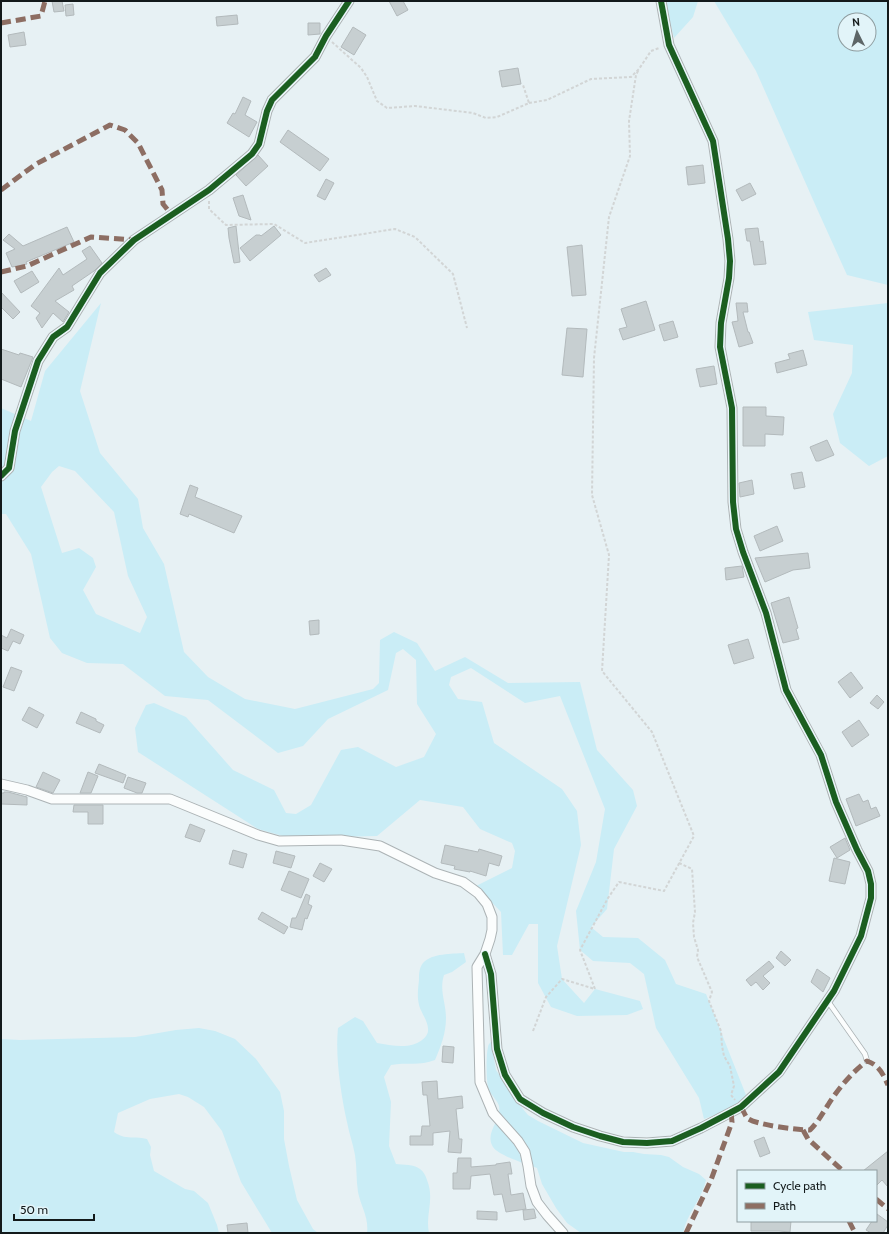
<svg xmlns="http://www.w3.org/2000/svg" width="889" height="1234" viewBox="0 0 889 1234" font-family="Cabin,sans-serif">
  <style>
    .green { fill: #caedf6; fill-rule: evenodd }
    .building { fill: #c7cfd1; stroke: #b3babc }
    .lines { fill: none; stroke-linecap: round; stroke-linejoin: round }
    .service-casing { stroke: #acb3b5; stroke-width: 6 }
    .minor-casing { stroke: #acb3b5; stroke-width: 11 }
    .path { stroke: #d2d5d5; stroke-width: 2; stroke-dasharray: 3 2; stroke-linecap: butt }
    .service { stroke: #fbfdfd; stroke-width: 4.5 }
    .minor { stroke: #fbfdfd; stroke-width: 9 }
    .quiet { stroke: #8d6e63; stroke-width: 5; stroke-dasharray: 10 5; stroke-linecap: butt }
    .cycleway-casing { stroke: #e2f4f9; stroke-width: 8 }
    .cycleway { stroke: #1b5e20; stroke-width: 6 }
  </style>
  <rect width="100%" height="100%" fill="#e7f1f4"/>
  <path class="green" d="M665 1H698L693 17 674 38Z
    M714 1H888V285L847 275 818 211 756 71ZM845 20H869V44H845Z
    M101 303 80 391 100 453 138 499 143 528 164 564 184 652 208 677 245 699 295 709 373 689 379 683 380 640 394 632 417 643 435 671 465 657 508 683 580 682 597 750 633 790 637 806 614 849 607 909 591 927 603 937 638 938 665 960 676 984 706 994 746 1095 738 1106 704 1119 699 1098 656 1028 644 974 630 963 593 961 580 950 576 911 596 862 605 809 560 696 525 703 471 668 451 677 449 685 458 699 482 702 494 743 562 789 577 811 581 845 557 946 562 979 584 1003 595 989 640 1001 643 1009 627 1015 577 1016 551 1007 538 983V924H529L512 955H503L501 912 476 886 512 868 515 851 512 843 480 829 463 807 420 800 377 836 290 838 258 829 138 752 135 728 146 705 154 703 186 717 233 770 274 790 286 813 296 814 311 805 341 750 358 747 396 767 424 757 436 734 417 704 416 660 403 649 396 653 388 690 328 719 303 746 278 753 208 700 165 696 123 664 87 663 62 653 50 638 31 554 6 514H1V408L31 421 45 371ZM59 466 75 471 114 512 128 576 147 617 140 633 96 614 83 590 96 567 93 558 79 548 62 553 41 487 52 472Z
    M888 303V456L869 466 840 443 833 414 852 373 853 345 814 340 808 312Z
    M464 953 466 962 452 972 444 975C439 991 446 1002 446 1018 446 1033 441 1046 435 1060 420 1066 406 1062 391 1065L384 1077 391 1102 389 1146 396 1164C403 1165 414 1164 420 1169 423 1171 426 1176 427 1180 435 1200 425 1214 429 1233H367C369 1217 361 1207 358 1192 356 1180 357 1167 355 1155 353 1144 349 1133 347 1122 341 1095 335 1056 338 1028L355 1017 363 1021 377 1043C385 1044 393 1046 401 1046 411 1047 427 1041 428 1031 429 1022 421 1013 419 1005 417 996 418 989 419 980 419 974 419 968 423 963 432 953 452 954 464 953Z
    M199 1028 215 1031 235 1039 256 1059 280 1092 284 1111V1139L289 1166 297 1200 313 1229 318 1233H272L241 1182 222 1131 204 1107 188 1097 179 1094 150 1099 118 1113 114 1132C126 1141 134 1135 147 1139L151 1147 150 1155 154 1171 185 1189 194 1191 208 1203 217 1225 219 1233H1V1039L20 1040 135 1037 176 1030Z
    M491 1042 496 1070 518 1103 528 1115 538 1121 583 1143 624 1152H633L644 1154 661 1155 669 1157 683 1167 699 1174 706 1180C702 1199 687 1213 683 1233H581L567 1223 556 1208 542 1184 537 1168C527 1164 499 1156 493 1147 484 1133 502 1120 499 1106 497 1100 492 1096 489 1090 486 1085 486 1054 488 1047 488 1045 489 1044 491 1042Z"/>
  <path class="building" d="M52 1H62L64 11 54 12Z
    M389 1H403L408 10 397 16Z
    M73 4 74 15 66 16 65 5Z
    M237 15 238 24 217 26 216 17Z
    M308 23H320V34L308 35Z
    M353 27 366 35 354 55 341 47Z
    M24 32 26 45 10 47 8 35Z
    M518 68 521 84 502 87 499 71Z
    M243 97 251 101 245 115 257 122 249 137 227 123 233 113 235 114Z
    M288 130 329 159 320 171 280 142Z
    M258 155 268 166 246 186 236 175Z
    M703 165 705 183 688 185 686 167Z
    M326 179 334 183 325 200 317 196Z
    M750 183 756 194 742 201 736 190Z
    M243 195 251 220 239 216 233 198Z
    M236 226 240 262 234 263 229 238 228 228Z
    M274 226 281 235 250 261 240 248 256 235H260L261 236Z
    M67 227 74 242 26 262 27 264 12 267 6 253 15 249 3 240 9 234 23 246Z
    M758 228 760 242 763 241 766 264 754 265 750 241H747L745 229Z
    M582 245 586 295 572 296 567 247Z
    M90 246 102 263 94 271 72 286 74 290 55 301 69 312 63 322 53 313 42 328 36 318 40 313 31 306 59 268 63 275 87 259 82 251Z
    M326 268 331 275 319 282 314 275Z
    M32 271 39 282 21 293 14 281Z
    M1 292 20 312 13 319 1 307Z
    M646 301 655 330 623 340 619 329 627 327 621 309Z
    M736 303H747L748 312H743L748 332H749L753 343 739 347 732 322 738 321Z
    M673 321 678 337 664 341 659 325Z
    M567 328 587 329 583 377 562 375Z
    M1 349 19 355 20 353 33 357 21 387 1 379Z
    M803 350 807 365 777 373 775 363 790 359 788 354Z
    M714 366 717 384 700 387 696 369Z
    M743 407H766V416L784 417 783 435 765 434V446H743Z
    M827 440 834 455 819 461H816L810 447Z
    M802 472 805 487 794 489 791 474Z
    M752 480 754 494 740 497 739 483Z
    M190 485 198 488 195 497 242 516 234 533 189 514 188 517 180 514Z
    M777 526 783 541 760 551 754 536Z
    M808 553 810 568 793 570 765 582 755 558Z
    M742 566 744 577 726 580 725 568Z
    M789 597 798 628 796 629 799 639 783 643 771 603Z
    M319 620V634L310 635 309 621Z
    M11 629 24 635 20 644 13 641 8 651 1 648V635L7 638Z
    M748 639 754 658 734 664 728 645Z
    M11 667 22 671 14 691 3 687Z
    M851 672 863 688 850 698 838 682Z
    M877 695 884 702 878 709 870 703Z
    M29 707 44 715 37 728 22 720Z
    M81 712 96 719V721L104 725 100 733 76 723Z
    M859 720 869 735 852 747 842 732Z
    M99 764 126 775 123 783 95 773Z
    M43 772 60 780 53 793 36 787Z
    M88 772 98 776 91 793H80Z
    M128 777 146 783 142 793H137L124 788Z
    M4 792H8L27 797V805L1 804V793H4Z
    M859 794 863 802 868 800 871 809 876 807 880 816 856 826 846 799Z
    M74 805H103V824H88V812H73Z
    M190 824 205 830 200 842 185 837Z
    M845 838 850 850 837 858 830 847Z
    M445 845 478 852 479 849 502 856 499 866 489 863 486 876 470 871V872L454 869 455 866 441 863Z
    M233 850 247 854 243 868 229 864Z
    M276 851 295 856 291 868 273 863Z
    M834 858 850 862 845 884 829 881Z
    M320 863 332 869 324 882 313 876Z
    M289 871 309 879 301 898 281 890Z
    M306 894 310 896 308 904 312 906 307 919 305 918 302 930 290 927 292 918H296Z
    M262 912 288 927 284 934 258 919Z
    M781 951 791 960 785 966 776 958Z
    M769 961 774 967 763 976 770 983 763 990 756 982 751 986 746 980Z
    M817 969 830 978 823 992 811 982Z
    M443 1046 454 1047 453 1063 442 1062Z
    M437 1081 438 1099 462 1096 463 1108 456 1109 459 1139H462L461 1153 448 1152 450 1131 433 1133V1145H410V1136H421L422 1126H430L427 1095H423L422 1082Z
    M764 1137 770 1153 760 1157 754 1141Z
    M888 1151V1187L882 1180 876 1186V1171H863Z
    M458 1158H471V1167L496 1165V1164L510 1162 512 1174H508L511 1195 523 1193 526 1209 506 1212 502 1194 494 1195 490 1174 471 1176 470 1189H453V1173H457Z
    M534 1209 536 1218 524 1220 523 1210Z
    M477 1211 497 1212V1220L477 1219Z
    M877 1214 888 1222V1225L883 1233H871L866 1230 872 1221H876Z
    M751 1221H791L790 1232 779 1231H751Z
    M247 1223 248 1233H228L227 1225Z"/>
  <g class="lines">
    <g class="service-casing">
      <path id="service" d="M827 1000 865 1054 867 1061"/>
    </g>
    <g class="minor-casing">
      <path id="minor" d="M1 476 9 468 15 431 38 361 53 337 67 327 100 273 134 240 209 190 252 154 259 144 267 111 272 100 315 57 326 36 349 1
        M1 784 27 790 52 799H170L258 835 279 841 341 840 380 846 435 873 463 882 478 893 487 904 492 917V930L490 939 485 954 477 967 480 1082 493 1113 518 1141 525 1152 528 1166 531 1186 537 1202 547 1215 563 1233
        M485 954 491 974 497 1049 505 1075 520 1099 543 1113 573 1127 600 1136 623 1142 647 1143 672 1141 701 1128 741 1107 779 1072 834 991 861 936 871 898V884L868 871 857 850 836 802 821 755 786 690 766 613 743 552 736 529 733 502 732 408 720 347 721 323 729 278 730 261 728 239 713 141 669 45 661 1"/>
    </g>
    <path class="path" d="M332 42 361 68 367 77 377 101 387 108 415 106 473 113 486 118 497 117 529 103 523 85
      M529 103 547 100 591 79 631 77 639 69 651 51 659 48
      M209 201V209L226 225 274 224 305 243 395 229 415 237 453 274 467 328
      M679 863 692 869 695 912 693 923 694 937 698 950 697 957 712 992 709 1001 721 1031 722 1046 724 1056 730 1066 734 1086 731 1095 735 1100
      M595 989 580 950 608 898 619 882 664 891 694 836 652 732 602 671 609 555 592 495 594 358 609 217 630 156 629 121 636 75 639 69
      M533 1031 546 997 562 979 595 989"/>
    <use href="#service" class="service"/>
    <use href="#minor" class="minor"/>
    <path class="quiet" d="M1 23 41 16 45 1
      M1 190 36 164 110 125 125 130 138 143 162 190 163 204 172 215
      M1 272 27 266 91 237 134 240
      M741 1107C743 1110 745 1115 747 1118 756 1125 797 1130 810 1130 818 1122 822 1114 828 1105 838 1089 852 1072 867 1061 879 1065 883 1074 888 1085
      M803 1130 808 1139 843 1171
      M876 1199 888 1209
      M849 1221 855 1233
      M686 1233 711 1180 732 1122 731 1112"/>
    <g class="cycleway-casing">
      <path id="cycleway" d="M1 476 9 468 15 431 38 361 53 337 67 327 100 273 134 240 209 190 252 154 259 144 267 111 272 100 315 57 326 36 349 1
        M485 954 491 974 497 1049 505 1075 520 1099 543 1113 573 1127 600 1136 623 1142 647 1143 672 1141 701 1128 741 1107 779 1072 834 991 861 936 871 898V884L868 871 857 850 836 802 821 755 786 690 766 613 743 552 736 529 733 502 732 408 720 347 721 323 729 278 730 261 728 239 713 141 669 45 661 1"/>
    </g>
    <use href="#cycleway" class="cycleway"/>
  </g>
  <rect width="889" height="1234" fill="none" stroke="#131a1b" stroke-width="4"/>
  <rect x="737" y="1170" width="140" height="52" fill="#e2f4f9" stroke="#8f9da0"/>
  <rect x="745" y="1183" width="20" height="6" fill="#1b5e20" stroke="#8f9da0"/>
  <text x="773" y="1190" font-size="12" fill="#131a1b">Cycle path</text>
  <rect x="745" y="1203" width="20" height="6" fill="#8d6e63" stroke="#8f9da0"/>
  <text x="773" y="1210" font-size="12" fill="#131a1b">Path</text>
  <g transform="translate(857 32) rotate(355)"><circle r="19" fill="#e2f4f9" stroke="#8f9da0"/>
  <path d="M0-3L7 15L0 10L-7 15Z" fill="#5d6567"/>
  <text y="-6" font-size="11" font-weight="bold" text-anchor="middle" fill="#131a1b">N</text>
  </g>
  <path d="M14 1214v6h80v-6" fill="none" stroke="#131a1b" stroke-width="2"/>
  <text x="20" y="1214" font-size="12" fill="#131a1b" stroke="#e2f4f9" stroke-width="3" paint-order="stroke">50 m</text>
</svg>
